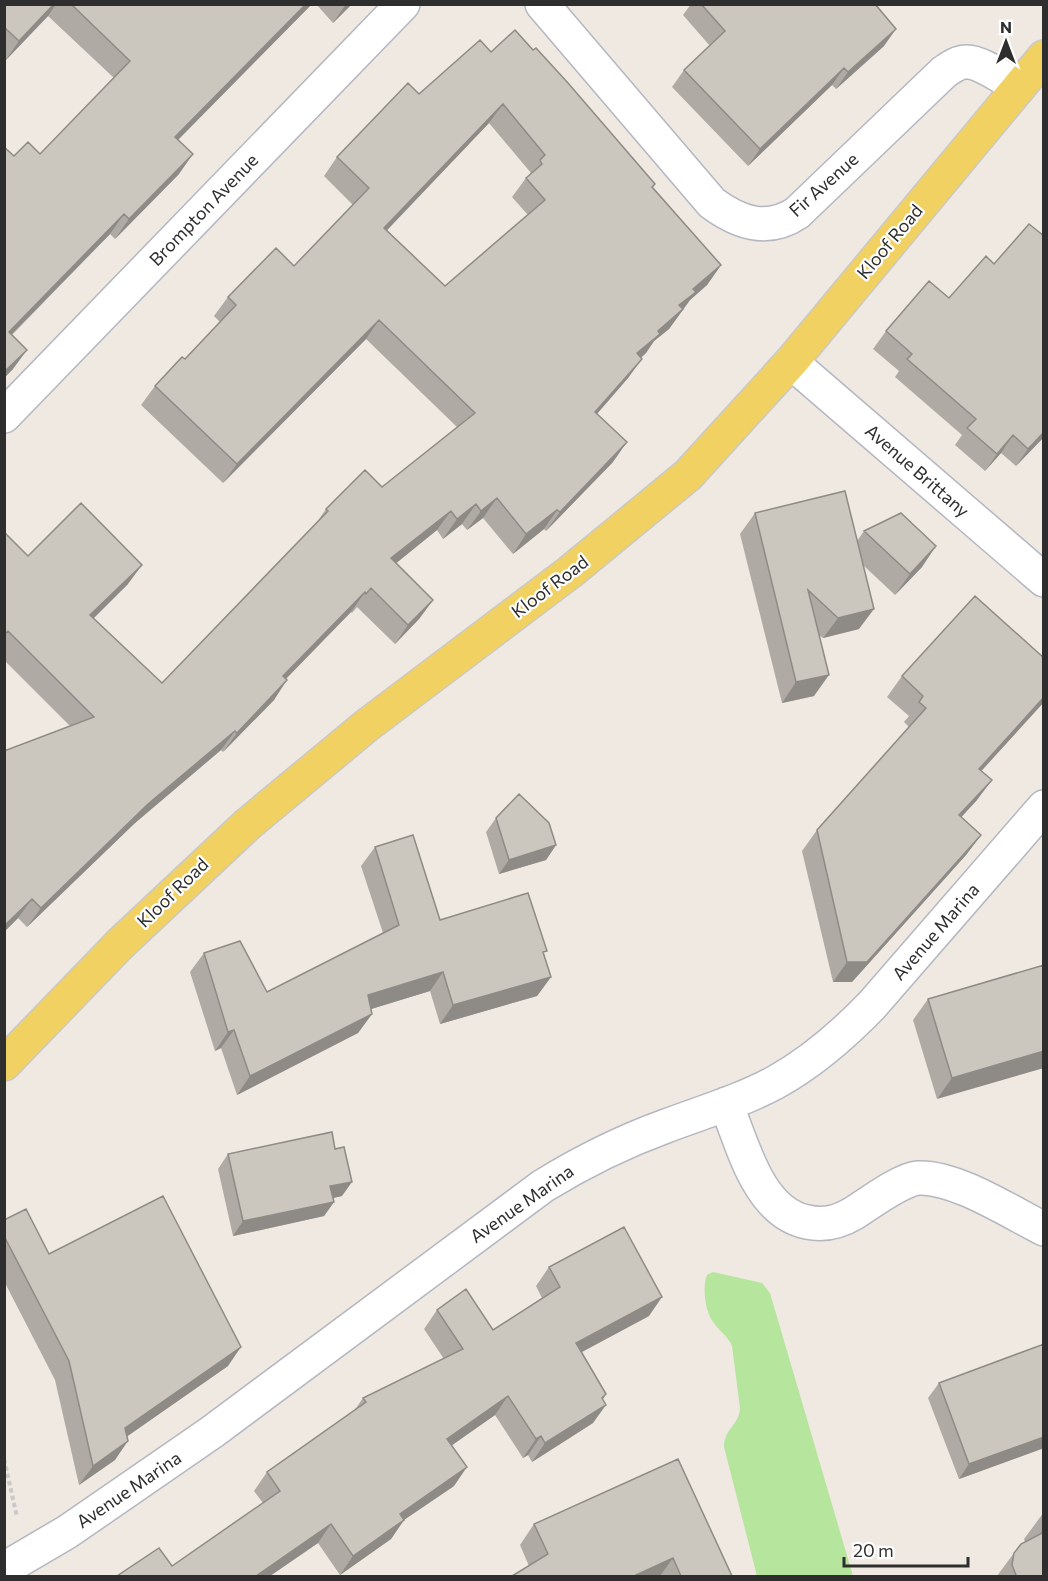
<svg xmlns="http://www.w3.org/2000/svg" width="1048" height="1581" viewBox="0 0 1048 1581" font-family="Commissioner,sans-serif">
  <style>
    .green { fill: #b6e59e }
    .lines { fill: none; stroke-linecap: round; stroke-linejoin: round }
    .minor-casing { stroke: #b4b7c1; stroke-width: 36 }
    .major-casing { stroke: #c9c9c9; stroke-width: 36 }
    .path { stroke: #c9c9c9; stroke-width: 4; stroke-dasharray: 4.5 3; stroke-linecap: butt }
    .minor { stroke: #fff; stroke-width: 33 }
    .major { stroke: #f2d163; stroke-width: 33 }
    .wall { fill: #afaba4; fill-rule: evenodd }
    .shaded-wall { fill: #8e8b86 }
    .building { fill: #cbc7bf; stroke: #8e8b86; stroke-width: 1.5; fill-rule: evenodd }
    .labels { text-anchor: middle; stroke-width: 4.5; stroke-linejoin: round; paint-order: stroke }
    .street-label { font-size: 18px; fill: #2e2e2e; stroke: #fff }
  </style>
  <rect width="100%" height="100%" fill="#efe9e1"/>
  <path class="green" d="M713 1272 762 1283 770 1293 853 1576H757L724 1447C724 1428 739 1426 740 1408L732 1346C728 1336 720 1332 714 1323 705 1313 702 1286 707 1275Z"/>
  <g class="lines">
    <g class="minor-casing">
      <path id="minor" d="M542 4 712 203C739 223 767 233 797 213L944 72C950 68 958 62 966 62 980 61 1006 80 1019 87
        M791 362 1044 580
        M4 416 403 4
        M726 1104C743 1145 758 1212 807 1222 825 1226 839 1222 854 1213 870 1203 900 1180 918 1178 955 1176 1010 1212 1044 1229
        M4 1569 67 1532 212 1432 543 1186C582 1162 622 1142 666 1126 703 1112 741 1101 776 1082 812 1062 843 1035 872 1005L1044 807"/>
    </g>
    <g class="major-casing">
      <path id="major" d="M4 1064 120 944 248 824 366 726 570 572 688 475 791 362 1044 57"/>
    </g>
    <path class="path" d="M4 1459 17 1517"/>
    <use href="#minor" class="minor"/>
    <use href="#major" class="major"/>
  </g>
  <path class="wall" d="M4 4H312L178 140 179 174 115 239 110 234 12 335 13 369 4 378 14 156 40 154 114 78 48 16 5 61 4 60Z
    M316 4H352L333 23Z
    M691 4H875L884 46 836 89 832 85 748 166 672 87 684 70 710 46 683 15Z
    M491 52 655 184 653 187 721 265 707 285 690 300 669 329 654 341 646 353 641 358 628 378 597 414 613 462 546 531 544 529 513 554 483 518 467 530 462 524 443 539 437 530 396 563 433 600 419 619 395 644 357 607 352 613 351 612 286 679 274 700 223 752 221 750 135 823 27 927 18 918 4 932V751L70 726 4 660V532L28 556 128 584 93 618 162 683 315 525 326 509 382 487 457 427 366 339 223 483 141 405 155 386 185 359 220 322 214 316 228 297 294 266 353 205 324 176 337 157 419 94ZM489 123 531 173 526 178 512 197 528 215 445 286 387 230Z
    M1044 236V437L1016 466 1001 453 985 471 955 445 962 435 895 377 899 371 873 349 886 331 949 298 994 264Z
    M755 513 857 541 864 531 922 567 895 595 863 565 859 629 823 638 819 635 814 696 782 703 740 534Z
    M1044 658V702L981 771 977 800 961 817 981 835 966 855 852 982H833L802 851 817 830 909 727 904 722 909 716 887 697 902 676Z
    M496 818 556 845 546 860 499 874 486 832Z
    M375 847 440 920 544 955 551 977 537 996 440 1024 430 991 371 1009 372 1014 358 1033 237 1095 221 1048 215 1051 190 972 204 953 267 992 383 933 361 866Z
    M1044 965 937 1099 913 1020 928 999Z
    M228 1154 342 1196 333 1198 334 1202 324 1216 233 1236 218 1169Z
    M4 1220 49 1254 228 1366 127 1436 115 1460 79 1485 55 1380 4 1281Z
    M549 1267 649 1316 582 1352 606 1394 603 1399 593 1423 532 1462 528 1455 523 1458 495 1415 451 1445 454 1486 404 1520 391 1539 340 1575 318 1543 270 1576H117L172 1566 263 1503 254 1491 267 1472 354 1411 363 1398 444 1359 424 1329 437 1310 493 1330 542 1298 536 1286Z
    M1044 1344V1448L959 1479 928 1398 939 1383Z
    M678 1459 732 1576H512L529 1566 520 1545 534 1524Z
    M1044 1512V1576H997L1014 1553 1025 1542 1024 1539Z"/>
  <path class="shaded-wall" d="M54 4H56L48 16 5 61 19 41Z
    M306 4H312L161 157 175 137Z
    M346 4H352L333 23Z
    M896 29 884 46 836 89 848 72Z
    M844 68 832 85 748 166 760 149Z
    M503 104 489 123 371 247 384 228Z
    M193 154 179 174 115 239 129 219Z
    M124 214 110 234 4 342 9 332Z
    M721 265 707 285 690 300 669 329 654 341 646 353 623 373 637 353 658 331 693 289Z
    M379 320 366 339 223 483 237 464Z
    M27 350 13 369 4 378V372Z
    M642 359 628 378 582 431 595 412Z
    M1044 432V437L1016 466 1028 449Z
    M1013 435 1001 453 985 471 997 454Z
    M627 442 613 462 546 531 560 512Z
    M497 498 483 518 467 530 481 511Z
    M476 504 462 524 443 539 457 519Z
    M557 510 544 529 513 554 526 534Z
    M451 511 437 530 378 578 391 558Z
    M936 546 922 567 895 595 910 574Z
    M142 565 128 584 77 635 90 615Z
    M365 592 351 612 269 696 283 676Z
    M433 600 419 619 395 644 408 625Z
    M874 609 859 629 823 638 838 618Z
    M829 675 814 696 782 703 796 682Z
    M287 680 274 700 223 752 237 733Z
    M1044 697V702L965 789 979 769Z
    M235 731 221 750 135 823 27 927 41 908 148 804Z
    M992 780 977 800 944 836 959 815Z
    M981 835 966 855 852 982H833L847 962Z
    M556 845 546 860 499 874 509 860Z
    M32 899 18 918 4 932 5 925Z
    M443 972 430 991 355 1014 368 995Z
    M551 977 537 996 440 1024 453 1005Z
    M372 1014 358 1033 237 1095 250 1076Z
    M234 1030 221 1048 215 1051 228 1032Z
    M1044 1051V1068L937 1099 952 1078Z
    M352 1182 342 1196 320 1201 330 1186Z
    M334 1202 324 1216 233 1236 243 1221Z
    M662 1297 649 1316 563 1362 576 1343Z
    M241 1347 228 1366 112 1447 125 1428Z
    M606 1394 593 1413 606 1405 593 1423 532 1462 545 1443Z
    M508 1396 495 1415 434 1458 447 1439Z
    M541 1436 528 1455 523 1458 536 1439Z
    M1044 1437V1448L959 1479 969 1464Z
    M128 1441 115 1460 79 1485 93 1466Z
    M467 1467 454 1486 386 1532 400 1514Z
    M404 1520 391 1539 340 1575 353 1556Z
    M331 1524 318 1543 270 1576H256Z
    M673 1558 660 1576H634Z"/>
  <path class="building" d="M4 4H54L19 41 4 27Z
    M71 4H306L175 137 193 154 129 219 124 214 9 332 27 350 4 372V147L14 156 28 142 40 154 130 61Z
    M701 4H875L896 29 848 72 844 68 760 149 684 70 725 31Z
    M515 30 533 50 536 48 568 83 655 184 652 187 721 265 693 289 696 292 679 305 683 309 658 331 660 334 637 353 642 359 595 412 627 442 560 512 557 510 526 534 497 498 481 511 476 504 457 519 451 511 391 558 433 600 408 625 371 588 366 594 365 592 283 676 287 680 237 733 235 731 148 804 41 908 32 899 5 925 4 751 94 717 8 631 4 635V532L28 556 81 503 142 565 90 615 162 683 328 511 326 509 365 470 382 487 475 413 379 320 237 464 155 386 182 357 185 359 236 305 228 297 276 248 294 266 369 188 337 157 408 83 419 94 480 40 491 52ZM503 104 545 155 540 160 542 164 526 178 545 200 445 286 384 228Z
    M1029 224 1044 236V432L1028 449 1013 435 997 454 967 428 976 419 907 359 912 354 886 331 929 281 949 298 986 256 994 264Z
    M845 491 874 609 838 618 808 590 829 675 796 682 755 513Z
    M901 513 936 546 910 574 864 531Z
    M975 596 1044 658V697L979 769 992 780 959 815 981 835 867 962H847L817 830 926 708 919 702 923 696 902 676Z
    M519 794 549 823 556 845 509 860 496 818Z
    M413 835 440 920 528 893 547 951 543 952 551 977 453 1005 443 972 368 995 372 1014 250 1076 234 1030 228 1032 204 953 240 941 267 992 399 925 375 847Z
    M1044 965V1051L952 1078 928 999Z
    M332 1132 335 1149 344 1147 352 1182 330 1186 334 1202 243 1221 228 1154Z
    M163 1196 241 1347 125 1428 128 1441 93 1466 69 1361 4 1236V1220L26 1209 49 1254Z
    M624 1227 662 1297 576 1343 606 1394 602 1398 606 1405 545 1443 541 1436 536 1439 508 1396 447 1439 467 1467 400 1514 404 1520 353 1556 331 1524 256 1576H117L159 1548 172 1566 280 1491 267 1472 366 1402 363 1398 463 1349 437 1310 466 1289 493 1330 560 1287 549 1267Z
    M1044 1344V1437L969 1464 939 1383Z
    M678 1459 732 1576H681L673 1558 634 1576H512L548 1554 534 1524Z
    M1044 1532V1576H1017L1016 1575 1012 1565 1014 1553 1021 1544Z"/>
  <g class="labels">
    <g class="street-label">
      <text transform="translate(824 185) rotate(-42)" y="6">Fir Avenue</text>
      <text transform="translate(204 210) rotate(-46)" y="6">Brompton Avenue</text>
      <text transform="translate(890 242) rotate(-50)" y="6">Kloof Road</text>
      <text transform="translate(917 471) rotate(41)" y="6">Avenue Brittany</text>
      <text transform="translate(550 587) rotate(-37)" y="6">Kloof Road</text>
      <text transform="translate(173 893) rotate(-44)" y="6">Kloof Road</text>
      <text transform="translate(936 932) rotate(-49)" y="6">Avenue Marina</text>
      <text transform="translate(522 1204) rotate(-35)" y="6">Avenue Marina</text>
      <text transform="translate(129 1490) rotate(-34)" y="6">Avenue Marina</text>
    </g>
  </g>
  <rect width="1048" height="1581" fill="none" stroke="#2e2e2e" stroke-width="12"/>
  <g transform="translate(1006 42)" stroke="#ffffff" stroke-width="4.5" paint-order="stroke">
  <path d="M0-4.5L10 22L0 15L-10 22Z" fill="#2e2e2e"/>
  <text y="-9" font-size="16" font-weight="bold" text-anchor="middle" fill="#2e2e2e">N</text>
  </g>
  <path d="M844 1557v9h124v-9" fill="none" stroke="#2e2e2e" stroke-width="3"/>
  <text x="853" y="1557" font-size="18" fill="#2e2e2e" stroke="#ffffff" stroke-width="4.5" paint-order="stroke">20 m</text>
</svg>
